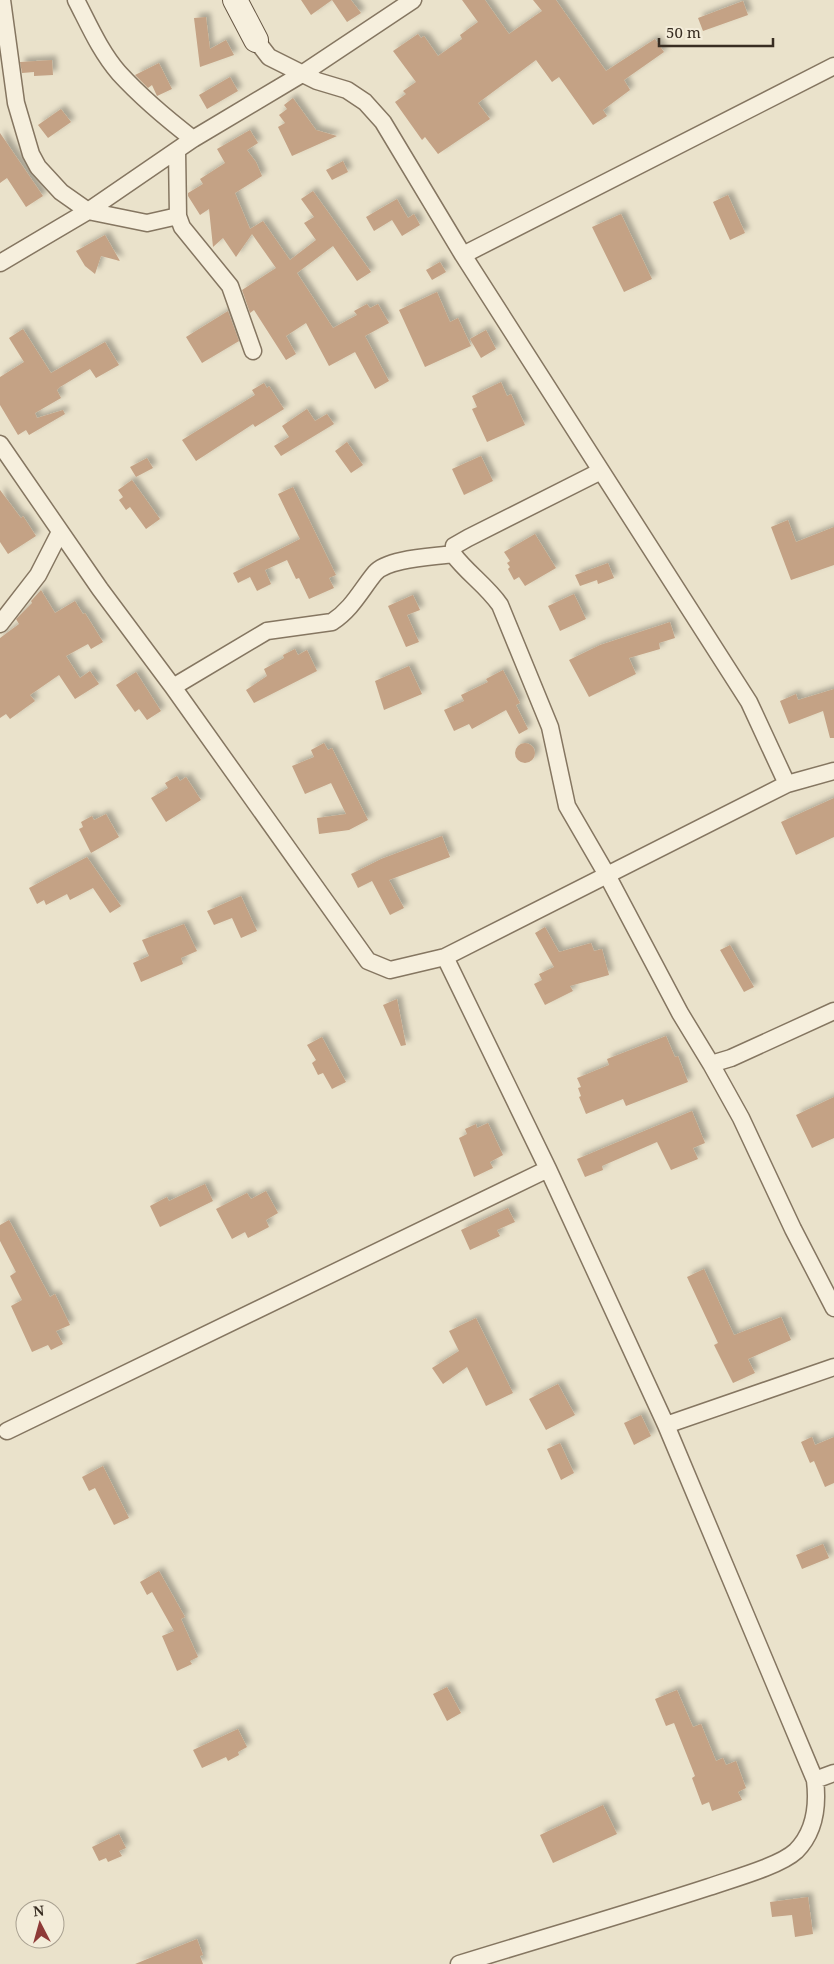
<svg xmlns="http://www.w3.org/2000/svg" width="834" height="1964" viewBox="0 0 834 1964" font-family="'Noto Serif',serif">
  <style>
    .building { fill: #c4a285; filter: url(#shadow) }
    .lines { fill: none; stroke-linecap: round; stroke-linejoin: round }
    .street-casing { stroke: #857661; stroke-width: 19 }
    .secondary-casing { stroke: #675744; stroke-width: 26 }
    .street { stroke: #f6efdd; stroke-width: 16 }
    .secondary { stroke: #f6efdd; stroke-width: 24 }
  </style>
  <defs>
    <filter id="shadow"><feDropShadow dx="4.5" dy="-4.5" stdDeviation="2.5" flood-color="#0004"/></filter>
  </defs>
  <rect width="100%" height="100%" fill="#eae2cb"/>
  <path class="building" d="M301 0H351L361 13 347 22 332 0 311 15Z
    M462 0H485L509 34 542 11 533 0H556L606 71 655 39 664 52 624 80 630 90 603 110 607 116 593 125 559 77 552 82 536 60 478 103 490 119 438 154 425 137 422 140 395 102 406 94 403 91 416 82 393 51 418 34 421 38 424 36 438 56 462 39 460 35 478 22Z
    M743 1 748 15 703 31 698 18Z
    M206 17 210 49 226 40 234 55 200 67 194 18Z
    M52 60 53 75 34 76V72L22 73 20 62Z
    M159 63 172 89 157 96 152 85 148 88 135 75Z
    M230 77 238 91 207 109 199 95Z
    M293 98 316 130 337 136 292 156 278 127 285 123 279 115 287 109 284 105Z
    M61 109 71 122 48 138 38 125Z
    M250 130 258 143 247 150 256 162 262 176 235 193 250 229 263 221 290 260 316 240 304 223 314 217 301 199 313 191 371 272 357 281 333 246 297 273 333 328 357 315 354 311 367 304 370 308 378 304 389 323 365 336 389 381 375 389 355 352 329 366 306 323 286 336 296 354 286 360 254 310 250 313 242 290 276 268 252 234 236 257 223 238 213 247 209 209 200 215 188 196V193L203 184 200 179 225 163 217 149Z
    M0 133 43 196 26 207 7 178 0 183Z
    M343 161 348 172 332 180 326 170Z
    M728 195 745 233 730 240 713 202Z
    M397 199 408 218 414 214 420 225 402 236 392 220 374 231 366 217Z
    M621 214 652 279 624 292 592 227Z
    M105 235 120 261 101 256 95 274 85 266 76 251Z
    M440 262 446 272 432 280 426 270Z
    M437 292 450 322 458 318 471 346 425 367 399 310Z
    M228 311 239 341 202 363 186 337Z
    M23 329 51 373 105 342 119 365 96 378 90 369 60 387 57 390 61 398 35 413 37 418 63 410 65 414 29 435 26 430 18 435 0 405V377L24 362 9 338Z
    M486 330 496 349 481 358 470 339Z
    M501 382 507 396 511 394 525 425 487 442 472 409 477 407 472 396Z
    M264 383 267 388 269 386 284 409 255 427 253 424 196 461 182 440 255 395 252 390Z
    M307 409 315 421 327 414 334 424 281 456 274 446 289 437 282 426Z
    M347 442 363 465 351 473 335 451Z
    M481 456 493 481 464 495 452 469Z
    M147 458 153 468 136 477 130 467Z
    M132 480 160 519 146 529 130 507 126 510 119 500 123 497 118 490Z
    M293 487 336 575 329 578 334 588 309 599 299 578 296 579 287 560 265 570 271 584 257 591 250 577 238 583 233 573 300 539 278 494Z
    M0 490 21 518 23 516 36 536 8 554 0 542Z
    M788 520 796 542 834 527V565L791 580 771 527Z
    M535 534 556 568 525 586 519 577 514 580 508 569 510 567 507 563 510 561 504 552Z
    M608 563 614 578 598 584 597 580 580 586 575 575Z
    M41 590 55 613 75 601 83 614 85 613 103 642 91 649 88 644 66 656 80 678 90 671 99 684 75 699 59 675 30 695 35 701 10 719 6 714 0 718V638L19 624 16 619 32 603 31 601Z
    M574 594 586 619 560 631 548 606Z
    M413 595 420 610 407 615 419 642 406 647 388 606Z
    M670 622 675 638 659 643 660 649 629 658 636 674 589 697 569 660 600 645Z
    M295 649 298 655 307 650 317 671 254 703 246 690 267 676 264 669 284 658 283 655Z
    M409 666 422 694 384 710 375 681Z
    M503 670 520 703 516 705 528 729 519 734 506 710 472 729 469 724 454 731 444 710 464 701 461 695 488 682 486 679Z
    M136 672 161 711 147 720 139 709 135 712 116 685Z
    M834 689V738H830L823 711 789 724 780 701 796 694 798 700Z
    M515 753a10 10 0 1 1 20 0a10 10 0 1 1-20 0Z
    M324 743 328 750 332 748 368 820 349 830 319 834 317 818 346 814 331 783 305 794 292 766 314 757 311 750Z
    M177 776 180 781 186 777 201 800 166 822 151 798 168 788 165 783Z
    M834 798V837L796 855 781 822Z
    M106 814 119 837 91 853 79 829 83 827 81 822 92 816 94 820Z
    M442 836 450 857 389 880 404 908 390 915 372 881 358 888 351 874 381 859Z
    M87 857 121 906 110 913 93 888 70 900 67 894 46 905 44 900 37 904 29 888Z
    M241 896 257 931 241 938 232 918 214 925 207 911Z
    M184 924 197 951 181 958 183 964 141 982 133 963 149 956 142 940Z
    M545 927 559 952 591 943 594 951 602 949 609 975 570 986 573 991 545 1005 534 984 542 980 539 974 554 967 535 933Z
    M730 945 754 987 744 992 720 950Z
    M397 999 406 1045 401 1046 383 1005Z
    M666 1036 675 1057 678 1056 688 1082 626 1106 623 1099 586 1114 579 1097 581 1096 578 1088 581 1087 577 1078 609 1065 607 1059Z
    M322 1037 346 1082 332 1089 323 1073 318 1075 312 1063 316 1060 307 1045Z
    M834 1097V1138L812 1148 796 1115Z
    M692 1111 705 1143 693 1148 698 1159 671 1170 657 1142 602 1166 603 1170 585 1177 577 1159Z
    M488 1123 503 1155 490 1162 493 1168 474 1177 459 1138 467 1134 465 1129 476 1124 477 1128Z
    M205 1184 213 1201 160 1227 150 1206 167 1197 169 1201Z
    M266 1191 278 1213 266 1220 269 1227 248 1238 245 1232 232 1239 216 1209 247 1193 251 1199Z
    M508 1208 515 1222 497 1230 500 1236 470 1250 461 1230Z
    M9 1220 50 1297 55 1294 70 1325 56 1331 63 1344 51 1350 48 1345 32 1352 11 1306 22 1300 10 1276 16 1272 0 1241V1225Z
    M704 1269 734 1335 781 1317 791 1340 748 1359 755 1373 733 1383 714 1345 718 1343 687 1277Z
    M476 1318 513 1393 486 1406 467 1367 443 1384 432 1368 459 1351 449 1331Z
    M558 1384 575 1415 546 1430 529 1399Z
    M641 1415 651 1436 634 1445 624 1423Z
    M812 1437 815 1445 834 1437V1483L825 1487 814 1461 810 1463 801 1442Z
    M560 1443 574 1473 561 1480 547 1449Z
    M103 1466 129 1518 114 1525 95 1488 89 1491 82 1477Z
    M823 1544 829 1558 802 1569 796 1555Z
    M159 1571 185 1617 181 1619 198 1657 190 1661 192 1664 177 1671 162 1636 174 1631 152 1592 147 1595 140 1582Z
    M447 1687 461 1713 447 1721 433 1694Z
    M677 1690 693 1727 701 1724 716 1761 723 1758 726 1765 736 1761 746 1788 738 1792 742 1800 712 1811 709 1802 702 1805 692 1778 695 1776 674 1723 666 1726 655 1699Z
    M238 1729 247 1747 238 1752 239 1755 228 1761 226 1757 202 1768 193 1750Z
    M603 1805 617 1834 553 1863 540 1835Z
    M119 1834 126 1848 119 1851 122 1856 108 1862 106 1858 99 1861 92 1847Z
    M808 1897 813 1934 795 1937 792 1915 772 1917 770 1902Z
    M197 1939 203 1955 200 1956 203 1964H135Z"/>
  <g class="lines">
    <g class="street-casing">
      <path id="street" d="M2 0 16 103 31 154 38 167 61 192 88 211 147 223 178 216 182 227 230 286 253 351
        M76 0C89 25 100 51 119 73 141 97 167 119 193 139
        M256 40 269 57 317 81 347 90 365 102 383 122 463 255 749 702 787 784
        M177 150 178 216
        M463 255 834 66
        M0 263 88 211 193 139 302 74 413 0
        M0 444 100 589 173 687 368 961 390 970 445 957 787 784 834 771
        M601 471 468 538 454 546 453 554C467 573 486 585 500 605L550 727 567 806 607 875 680 1013 711 1064 741 1118 793 1229 834 1308
        M0 624 38 575 60 532
        M173 687 267 631 332 622C352 609 361 590 375 573 388 558 434 557 453 554
        M445 957 548 1169 666 1425 815 1780
        M711 1064 731 1058 834 1011
        M666 1425 834 1367
        M7 1431 548 1169
        M459 1964C543 1938 626 1914 709 1887 732 1879 780 1866 796 1851 815 1832 818 1805 815 1780L834 1773"/>
    </g>
    <g class="secondary-casing">
      <path id="secondary" d="M235 0 256 40"/>
    </g>
    <use href="#street" class="street"/>
    <use href="#secondary" class="secondary"/>
  </g>
  <g transform="translate(40 1924) rotate(354)"><circle r="24" fill="#f3ecd9" stroke="#a8a090"/>
  <path d="M0-4L9 19L0 12L-9 19Z" fill="#8e3a37"/>
  <text y="-8" font-size="14" font-weight="bold" text-anchor="middle" fill="#382d22">N</text>
  </g>
  <path d="M659 38v8h114v-8" fill="none" stroke="#382d22" stroke-width="2.5"/>
  <text x="666" y="38" font-size="15" fill="#382d22" stroke="#f3ecd9" stroke-width="4" paint-order="stroke">50 m</text>
</svg>
